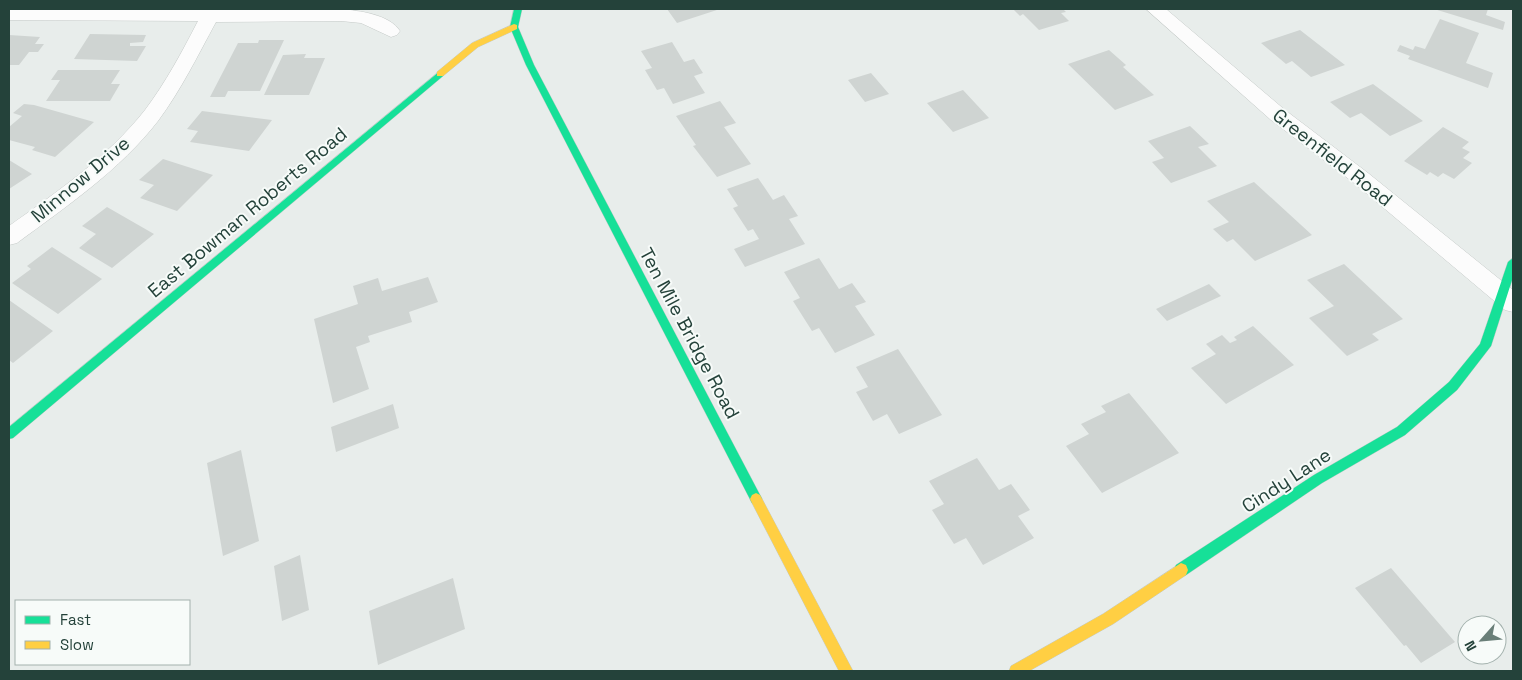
<svg xmlns="http://www.w3.org/2000/svg" width="1522" height="680" viewBox="0 0 1522 680" font-family="'Space Grotesk',sans-serif">
  <style>
    .building { fill: #cfd4d2 }
    .lines { fill: none; stroke-linecap: round; stroke-linejoin: round }
    .street-casing { stroke: #c5cac8; stroke-width: 1 }
    .fast-casing { stroke: #c3cbc8; stroke-width: 1 }
    .slow-casing { stroke: #c3cbc8; stroke-width: 1 }
    .street { fill: #fcfcfc; fill-rule: evenodd }
    .fast { fill: #16e098; fill-rule: evenodd }
    .slow { fill: #ffcf43; fill-rule: evenodd }
    .labels { text-anchor: middle; stroke-width: 4; stroke-linejoin: round; paint-order: stroke }
    .street-label { font-size: 19px; fill: #24423a; stroke: #f7fbf9 }
  </style>
  <rect width="100%" height="100%" fill="#e8edeb"/>
  <path class="building" d="M667 9H720L677 23Z
    M1013 9H1063L1066 12 1061 13 1069 21 1039 30 1023 14 1020 16Z
    M1434 9H1488L1486 15 1505 22 1503 30Z
    M1440 19 1479 33 1466 63 1493 73 1488 88 1408 59 1410 56 1397 51 1400 45 1413 50 1415 46 1425 49Z
    M1300 30 1345 65 1311 77 1292 61 1286 64 1261 43Z
    M90 34 146 35 143 42 130 43V46H146L137 61 74 59Z
    M9 35 40 37 35 44H44L38 52H29L19 65H9Z
    M259 40H284L260 91H228L225 97H210L238 43H258Z
    M672 42 684 62 694 59 703 73 694 76 705 93 673 104 664 88 657 90 645 70 652 68 641 51Z
    M1109 50 1126 65 1123 67 1154 95 1115 110 1068 64Z
    M306 54 304 58H325L309 95H264L283 55Z
    M58 70H120L111 84H120L110 101H46L60 80H51Z
    M871 73 889 94 865 102 848 80Z
    M1373 84 1423 121 1390 136 1361 113 1350 118 1330 102Z
    M963 90 989 118 953 132 927 103Z
    M720 101 736 123 724 127 751 164 717 177 693 146 696 145 676 116Z
    M24 104 34 105 94 122 55 157 32 150 35 147 9 140V127L22 116 13 113Z
    M202 111 272 120 249 151 190 142 198 131 187 129Z
    M1190 126 1209 144 1198 147 1217 166 1171 183 1152 162 1164 158 1148 141Z
    M1443 127 1469 142 1462 148 1470 152 1463 158 1472 163 1454 179 1443 173 1438 177 1430 172 1427 175 1404 161Z
    M163 159 213 175 177 211 140 198 154 185 139 180Z
    M9 160 32 174 9 189Z
    M758 178 773 200 784 195 798 216 789 219 805 244 745 267 734 249 759 239 753 229 748 231 733 208 738 206 727 189Z
    M1254 182 1312 235 1255 261 1233 239 1227 242 1213 229 1229 222 1207 201Z
    M107 207 154 234 112 268 79 248 96 234 82 226Z
    M52 247 102 279 58 314 12 283 31 269 27 266Z
    M819 258 839 289 852 283 866 302 855 306 875 335 835 353 819 328 812 331 793 301 800 298 784 272Z
    M1344 264 1403 319 1372 334 1379 340 1347 356 1309 318 1334 306 1307 280Z
    M428 277 438 302 409 312 412 322 368 336 370 342 356 347 369 389 333 403 314 319 358 304 353 286 378 278 382 291Z
    M1209 284 1221 296 1167 321 1156 309Z
    M9 300 53 331 13 363 9 360Z
    M1253 326 1294 365 1226 404 1191 368 1216 354 1206 344 1222 335 1230 343 1237 340 1234 337Z
    M898 349 942 415 899 434 887 414 873 421 856 392 868 387 856 367Z
    M1129 393 1179 453 1102 493 1066 446 1089 434 1081 424 1106 412 1101 406Z
    M393 404 399 428 336 452 331 427Z
    M241 450 259 541 223 556 207 463Z
    M977 458 999 490 1011 484 1030 510 1018 516 1034 538 983 565 966 538 954 544 932 510 944 504 929 481Z
    M300 555 309 610 282 621 274 566Z
    M1391 568 1455 642 1421 663 1406 645 1404 646 1355 588Z
    M453 578 465 629 378 665 369 611Z"/>
  <g class="lines">
    <g class="street-casing">
      <path id="street" d="M9 9H341C359 11 389 14 400 31L397 35 391 37 361 23 341 21 216 22C198 55 181 90 158 121 120 170 67 206 17 243L9 245V226C57 192 108 157 145 110 166 82 182 52 198 21L9 20Z
        M1146 9H1166L1285 110 1368 173 1513 290V312L1505 310 1354 183 1271 120Z"/>
    </g>
    <g class="fast-casing">
      <path id="fast" d="M514 9H522L518 27 534 65 760 495 762 499 760 503 756 505 752 503 526 65 510 27Z
        M440 71 444 74 443 76 13 438 9 439V427Z
        M1513 258V277L1491 346 1457 390 1405 435 1322 483 1186 575 1181 577 1176 575 1174 570 1176 565 1314 475 1397 427 1449 382 1480 344 1508 262Z"/>
    </g>
    <g class="slow-casing">
      <path id="slow" d="M514 24 517 25V29L478 47 443 76H437V72L472 43Z
        M756 493 760 495 853 671H839L752 503 750 499 752 495Z
        M1181 563 1186 565 1188 570 1186 575 1113 624 1029 671H1009L1011 666 1103 614Z"/>
    </g>
    <use href="#street" class="street"/>
    <use href="#fast" class="fast"/>
    <use href="#slow" class="slow"/>
  </g>
  <g class="labels">
    <g class="street-label">
      <text transform="translate(1333 157) rotate(38)" y="7">Greenfield Road</text>
      <text transform="translate(80 179) rotate(-40)" y="7">Minnow Drive</text>
      <text transform="translate(247 212) rotate(-40)" y="7">East Bowman Roberts Road</text>
      <text transform="translate(690 333) rotate(62)" y="7">Ten Mile Bridge Road</text>
      <text transform="translate(1286 480) rotate(-33)" y="7">Cindy Lane</text>
    </g>
  </g>
  <rect width="1522" height="680" fill="none" stroke="#24423a" stroke-width="20"/>
  <rect x="15" y="600" width="175" height="65" fill="#f7fbf9" stroke="#a3b1ad"/>
  <rect x="25" y="616" width="25" height="8" fill="#16e098" stroke="#a3b1ad"/>
  <text x="60" y="625" font-size="15" fill="#24423a">Fast</text>
  <rect x="25" y="641" width="25" height="8" fill="#ffcf43" stroke="#a3b1ad"/>
  <text x="60" y="650" font-size="15" fill="#24423a">Slow</text>
  <g transform="translate(1482 640) rotate(243)"><circle r="24" fill="#f7fbf9" stroke="#a3b1ad"/>
  <path d="M0-4L9 19L0 12L-9 19Z" fill="#697e78"/>
  <text y="-8" font-size="14" font-weight="bold" text-anchor="middle" fill="#24423a">N</text>
  </g>
</svg>
